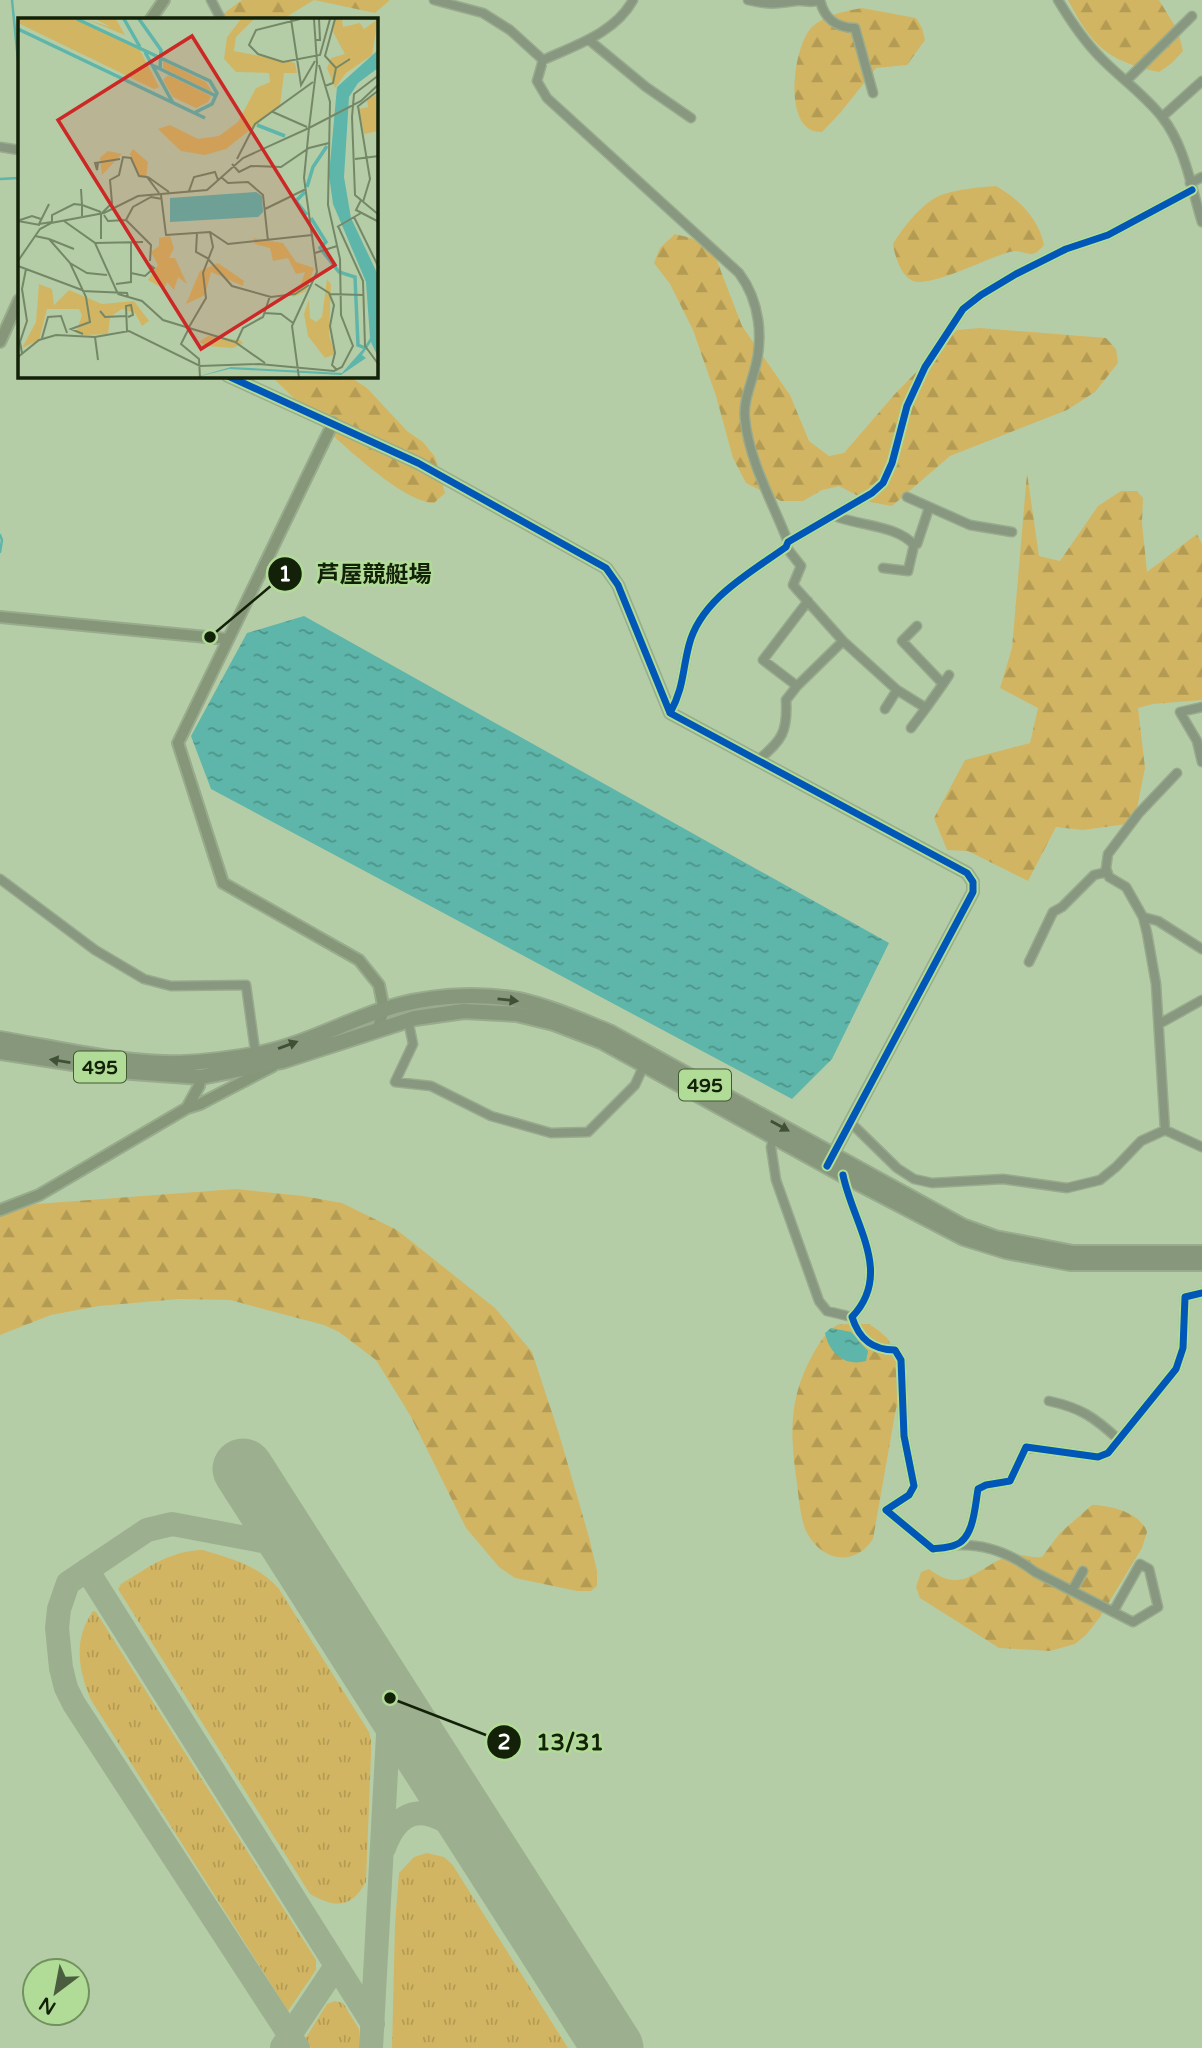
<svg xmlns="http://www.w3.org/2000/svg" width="1202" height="2048" viewBox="0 0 1202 2048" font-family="'Varela Round','Noto Sans JP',sans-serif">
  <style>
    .grass { fill: url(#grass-tufts) }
    .forest { fill: url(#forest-firs) }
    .water { fill: url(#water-ripples) }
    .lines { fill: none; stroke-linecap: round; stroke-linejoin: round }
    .stream { stroke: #5eb5aa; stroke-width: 2.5 }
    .taxiway { stroke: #9cb090; stroke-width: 24 }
    .runway { stroke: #9cb090; stroke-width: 61 }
    .street-casing { stroke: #98ab8d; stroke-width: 11 }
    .secondary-casing { stroke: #98ab8d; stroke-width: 14 }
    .highway-casing { stroke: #98ab8d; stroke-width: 18 }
    .street { stroke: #88977f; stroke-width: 8 }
    .secondary { stroke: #859679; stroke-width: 10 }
    .highway { stroke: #86977c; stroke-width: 14 }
    .cycleway-casing { stroke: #b1dc98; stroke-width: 11 }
    .cycleway { stroke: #0057b8; stroke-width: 7 }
    .oneway { fill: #405036 }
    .labels { text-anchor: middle; stroke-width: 5; stroke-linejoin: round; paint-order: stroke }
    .shield { fill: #b1dc98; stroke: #425932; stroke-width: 2 }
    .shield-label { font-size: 19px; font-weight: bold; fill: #122107 }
    .inset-river { fill: none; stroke: #5eb5aa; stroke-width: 3.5 }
    .inset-road { fill: none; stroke: #748867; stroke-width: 2 }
    .view { fill: #cc2826; fill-opacity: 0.15; stroke: #cc2826; stroke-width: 3.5 }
    .inset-edge { fill: none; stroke: #122107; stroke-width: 3.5 }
    .leader { fill: none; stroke: #122107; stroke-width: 2.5 }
    .callout-dot { fill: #122107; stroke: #b1dc98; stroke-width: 2.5 }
    .mark-label { font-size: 21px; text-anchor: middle; font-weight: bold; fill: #fff }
    .callout-label { font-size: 23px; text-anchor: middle; font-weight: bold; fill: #122107; stroke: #b1dc98; stroke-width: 5; stroke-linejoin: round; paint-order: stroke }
  </style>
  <defs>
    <pattern id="grass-tufts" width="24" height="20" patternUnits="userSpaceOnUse" patternTransform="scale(1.75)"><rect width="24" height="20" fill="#d2b562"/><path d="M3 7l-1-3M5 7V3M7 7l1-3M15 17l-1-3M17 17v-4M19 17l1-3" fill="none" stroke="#b39b54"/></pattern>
    <pattern id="forest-firs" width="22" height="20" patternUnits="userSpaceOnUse" patternTransform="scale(1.75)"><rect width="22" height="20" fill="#d2b562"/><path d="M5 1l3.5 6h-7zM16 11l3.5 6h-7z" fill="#b39b54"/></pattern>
    <pattern id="water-ripples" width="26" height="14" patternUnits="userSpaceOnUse" patternTransform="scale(1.75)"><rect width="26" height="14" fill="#5eb5aa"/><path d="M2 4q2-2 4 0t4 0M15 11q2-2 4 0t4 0" fill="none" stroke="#4c9388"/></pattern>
  </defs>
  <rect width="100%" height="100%" fill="#b5cda7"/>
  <path class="grass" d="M203 1550C232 1559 258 1565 279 1589L369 1732 371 1740V1754L366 1882C351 1909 335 1908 310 1894L118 1589 121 1584C149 1567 169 1551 203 1550Z
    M93 1611 96 1612 316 1960V1970L288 2011 91 1700C78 1669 73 1640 93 1611Z
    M427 1853 444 1857 452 1864 568 2048H392L395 1924 399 1873 414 1857Z
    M335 2001 343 2003 359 2029 360 2048H311L305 2039 327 2004Z"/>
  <path class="forest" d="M242 0H390L375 13 314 0 283 19H216Z
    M1068 0H1159L1178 31 1183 51 1172 63 1159 72C1107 61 1092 46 1068 0Z
    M862 8 916 18 922 28 925 40 907 65 876 68 841 112 822 132C781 134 793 45 812 27 825 15 845 11 862 8Z
    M996 186C1019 199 1039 219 1044 245 1032 259 1031 253 1016 251 1009 251 1002 255 995 257 978 263 929 287 913 281 900 275 895 256 893 244 902 229 919 207 935 198 948 190 980 187 996 186Z
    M675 234 691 238 714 253 742 326 790 395 809 441 829 456 844 453 894 395 957 330 980 328 1106 338 1116 349 1118 363 1095 392 1067 410 950 456 892 506 870 502 839 486 822 490 803 501H781L746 483 733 458 716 396 693 330 670 284 654 263 660 248Z
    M271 376H349L367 388 407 431 423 442 435 457 445 493 434 503C394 502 303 406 271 376Z
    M1027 473 1039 556 1060 561 1098 506 1121 491H1137L1143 498 1142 523 1147 572 1197 534 1202 544V700L1153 704 1138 708 1145 768 1134 823 1083 830 1056 827 1028 881 968 851 947 850 934 818 965 760 1030 743 1038 708 1000 688 1012 648Z
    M236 1189 303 1196 342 1203 397 1230 495 1308 532 1352 559 1434 589 1537 597 1571V1586L591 1591H577L515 1578 499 1567 466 1528 410 1415 376 1360 339 1332 324 1325 230 1300 179 1299 99 1306 51 1315 0 1335V1216L36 1204Z
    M853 1324H869L878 1330 888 1339 904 1372 895 1414 873 1539C854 1568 821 1561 806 1531 800 1516 799 1499 797 1484 790 1434 788 1399 813 1354 818 1345 827 1330 837 1325 841 1324 849 1324 853 1324Z
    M1092 1505C1110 1505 1141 1513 1147 1532L1142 1548 1100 1617 1086 1635 1075 1644 1050 1651 999 1648 920 1598 916 1587 921 1572 929 1569C963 1596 978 1566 1009 1556 1021 1552 1031 1559 1042 1557L1060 1533Z"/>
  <path class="water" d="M304 616 889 943 832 1059 792 1099 211 789 191 736 247 633Z
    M831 1328 851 1332 868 1351 866 1361C845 1367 829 1353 825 1333Z"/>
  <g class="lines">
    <path class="stream" d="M12 0 19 71
      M0 179 19 178
      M0 535 2 540 0 552"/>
    <path class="taxiway" d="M294 1547 172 1524 147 1530 68 1583 59 1609 57 1628 61 1668 66 1688 74 1704 298 2048
      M87 1570 373 2024
      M384 1848C415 1765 483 1852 510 1886
      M282 2047 336 1966
      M371 2048 390 1698"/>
    <path class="runway" d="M243 1469 613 2048"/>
    <g class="street-casing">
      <path id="street" d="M211 0 221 19
        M434 0 483 13 510 30 543 60
        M633 0C615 33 576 45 543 60L537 81 547 98 739 273C760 301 764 339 754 372 750 387 743 403 745 419 749 461 773 503 788 542
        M748 0C770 5 776 4 796 1 805 0 811 4 820 0 824 18 836 28 855 28L873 93
        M1058 0C1070 20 1083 40 1100 57 1119 77 1144 94 1162 117 1185 146 1191 187 1202 222
        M589 40 646 87 691 118
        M1127 80 1192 16
        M1162 117 1202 81
        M0 147 19 150
        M1190 183 1202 177
        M907 497 970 525 1012 532
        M835 516C859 526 897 525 914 545L908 571 883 568
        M914 545 917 544 929 508
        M917 626 902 641 943 684 926 708
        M843 641 897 690 926 708 911 728
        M943 684 949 675
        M797 686 763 660 808 601
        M1202 707 1180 712 1197 741 1202 762
        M885 709 897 690
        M670 713C684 687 682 672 689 645 701 599 750 573 786 547L788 542 872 493 883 483 892 463 907 406 925 367 963 309 981 295 1016 274 1066 249 1108 235 1192 190
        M758 760C782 741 788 731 786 700L797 686 843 641 793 585 801 566 786 547
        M0 879 95 950 144 979 171 986 246 985 256 1057
        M1143 917 1158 921 1202 949
        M1029 962 1053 912 1062 907 1094 875 1107 872
        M408 1020 413 1044 395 1082 431 1086 491 1116 551 1133 588 1132 635 1085 644 1065
        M1159 1024 1202 1000
        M850 1122 897 1168 914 1179 932 1183 1003 1179 1067 1188 1100 1180 1116 1167 1141 1141 1165 1130 1202 1147
        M1165 1130 1156 984 1147 933 1143 917 1126 887 1109 877 1106 868 1108 854 1139 813 1177 773
        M774 1137 771 1147 776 1180 819 1301 827 1311 852 1317
        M843 1175C853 1224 894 1273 852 1317 859 1339 872 1350 895 1350L901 1360 904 1436 914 1486 909 1495 886 1510 933 1549C940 1548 948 1548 955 1545 974 1539 975 1506 978 1489L986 1485 1010 1481 1026 1447 1098 1457 1108 1453 1176 1369 1183 1348 1185 1297 1202 1293
        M1049 1401C1081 1408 1094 1417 1118 1439
        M958 1545C987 1544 1012 1554 1035 1572L1133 1622 1158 1607 1149 1569 1140 1564 1113 1612
        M1072 1591 1083 1571"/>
    </g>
    <g class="secondary-casing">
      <path id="secondary" d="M151 19 164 0
        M0 342 19 300
        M228 376 418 463 606 568 618 585 670 713 967 873 973 882V892L830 1160
        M333 423 178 743 223 883 359 960 379 985 384 1010 377 1030
        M0 617 227 639
        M187 1108 200 1104 273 1066
        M0 1210 39 1195 187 1108 199 1086 201 1077"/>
    </g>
    <g class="highway-casing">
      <path id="highway" d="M0 1039C53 1048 108 1061 163 1063 192 1064 223 1060 252 1055 297 1048 340 1024 382 1010 425 996 475 992 519 1000 550 1007 579 1020 609 1032L962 1226 995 1238 1073 1253H1202
        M0 1052 132 1072 201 1077 282 1061 415 1018 464 1011 517 1014 554 1023 601 1041 843 1175 964 1238 1006 1251 1070 1263H1202"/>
    </g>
    <use href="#street" class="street"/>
    <use href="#secondary" class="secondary"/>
    <use href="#highway" class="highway"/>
    <g class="cycleway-casing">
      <path id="cycleway" d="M228 376 418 463 606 568 618 585 670 713 967 873 973 882V892L827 1166
        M670 713C684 687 682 672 689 645 701 599 750 573 786 547L788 542 872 493 883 483 892 463 907 406 925 367 963 309 981 295 1016 274 1066 249 1108 235 1192 190
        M843 1175C853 1224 894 1273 852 1317 859 1339 872 1350 895 1350L901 1360 904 1436 914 1486 909 1495 886 1510 933 1549C940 1548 948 1548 955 1545 974 1539 975 1506 978 1489L986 1485 1010 1481 1026 1447 1098 1457 1108 1453 1176 1369 1183 1348 1185 1297 1202 1293"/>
    </g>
    <use href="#cycleway" class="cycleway"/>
  </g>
  <defs><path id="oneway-solid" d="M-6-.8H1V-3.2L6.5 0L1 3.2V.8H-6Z" transform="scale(1.75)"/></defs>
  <g class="oneway">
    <use href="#oneway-solid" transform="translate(508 1000) rotate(6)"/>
    <use href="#oneway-solid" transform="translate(288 1045) rotate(-20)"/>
    <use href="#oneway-solid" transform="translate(60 1061) rotate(-171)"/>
    <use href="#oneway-solid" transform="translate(780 1126) rotate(29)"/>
  </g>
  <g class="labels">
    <g class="shield">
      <rect x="74" y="1051.5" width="52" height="31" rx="5"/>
      <rect x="679" y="1069.5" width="52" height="31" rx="5"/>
    </g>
    <g class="shield-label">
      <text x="100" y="1074">495</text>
      <text x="705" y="1092">495</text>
    </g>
  </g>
  <g transform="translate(18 18)">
    <rect width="360" height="360" fill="#b5cda7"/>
    <path d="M0 1H57L122 32 141 69 136 71 0 5ZM67 1 93 9 77 1H98L107 17ZM145 43 188 64 194 74 145 50ZM150 57 193 78 190 84 178 90 155 79 145 62ZM358 77 360 113 346 116 341 91 350 89 349 82Z" fill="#d2b562"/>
    <path d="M223 1H236L218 19 216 33 277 45 279 55H266L262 88 208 131 187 137 163 133 140 111 152 107 180 121 201 118 220 104 238 70 252 64 251 55 218 54 206 41 209 19ZM317 1H324L325 9 342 5 346 11 360 1 354 37 328 55 317 70 309 50 313 40 327 36 315 14ZM115 131 130 144 128 160 120 157 112 136ZM90 133 104 136 84 157 82 140ZM152 218 156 230 151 240H157L169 266 160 259 156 272 149 264 146 271 130 262 140 247 133 234 141 228V220ZM235 220 265 225 278 244 296 250 288 273 275 279 274 272 282 269 287 254 278 256 270 240 255 243 252 230 237 226ZM200 245 226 263 225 268 193 254 187 277 168 286 182 253ZM309 261 313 266 311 317 317 336 307 340 290 318 286 296 291 281 292 300 298 304 304 299ZM21 266 34 271 36 287 51 272 84 286 116 283 131 303 124 308 117 295 104 291 92 299 90 316 67 317 58 315 64 297 61 291H29L21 322 4 330 18 304ZM190 318 222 322 225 325 215 330 189 328 181 324Z" fill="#d2b562"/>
    <path d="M360 32V50L340 65 331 79 326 159 333 200 360 257V339L353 324 344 337 348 340 323 357 211 351 175 360 213 349 324 355 346 330 352 320 348 264 315 186 311 157 319 69ZM238 174 244 178 245 194 240 199 152 204V180Z" fill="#5eb5aa"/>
    <path class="inset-river" d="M59 1 192 63 199 75 194 86 176 95M106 1 122 29M121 1 143 32 142 51M0 11 187 100M127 34 155 85M134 47 198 78M239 107 267 118M289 169 295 149 309 128M287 174 278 183 289 197M293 200 308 224 302 230 321 254 337 259 340 327 347 330"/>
    <path class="inset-road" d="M273 1 283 67 297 43M282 1 238 12 231 27 240 36 265 44 302 37 312 1M317 1 307 38 318 50M298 22H302L301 1M361 57 336 76 334 99 337 177 361 197M307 68 315 65 318 50 332 41M340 88 352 161 345 184M339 89 361 72M255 94 289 109M219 141 237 106 295 64M337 141 361 138M80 145 79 152 77 145 102 141M214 146 221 154 233 148 263 149 291 130 311 125M130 159 151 174M203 159 210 165 230 164 245 177 250 223M63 171 64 187 83 194M171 173 176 159 197 154 200 162M143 177 148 217 192 214 210 226 294 217M343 182 338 192 361 204M247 191 288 171M84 195 94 185 92 162 101 157 105 139 113 140 121 158 129 159 141 175M86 197 90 203 108 202M336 199 361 250M2 202 14 198 23 201M108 202 133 227 132 243M108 202 115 189 133 179 144 181M0 203 22 207M46 203 77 225 100 276M21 206 34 204V197L56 186 64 187V198M21 206 31 186M320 208 345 263 347 328 361 347M319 209 343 195M179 215 178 234 191 241M17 218 31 221 52 245 69 255 89 257M31 221 56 231M83 221V196M77 225 125 224M297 235 319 228M191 242 214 268 253 279 277 276 291 267M0 243 22 211 33 205 86 195 120 178 189 172 225 140 291 110 299 45 296 1M52 245 68 279 72 304 53 311 65 316M0 248 64 272M113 255 127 258 136 250 129 245M98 266 113 264V225M297 266 311 275 316 287 312 308 317 335 314 347 319 352M64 273 109 275 110 279M100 276 124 283 145 302 217 324 247 345M311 276 345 277M82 293 87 299 108 298M246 295 263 296 275 305M171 309 188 280 185 255 195 229 192 214M171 310 163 326 181 341 182 360M109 313 108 288 113 287 115 297 110 299M77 319 80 342M24 320 30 299 43 298 49 315M218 325 225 310 245 299 252 278M4 335 2 324 9 303 4 271 8 251M0 339 21 322 38 317 77 319 111 313 182 348 241 346 316 353 324 349 335 328 323 297 322 241 310 187 312 84 301 47M281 360 274 308 299 254 286 160 291 110 343 83 361 66"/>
    <path class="view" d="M174 18 317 247 183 331 40 102Z"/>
    <rect width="360" height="360" class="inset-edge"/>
  </g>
  <path class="leader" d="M210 637L285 574M390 1698L504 1742"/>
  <g class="callout-dot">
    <circle cx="210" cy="637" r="7"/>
    <circle cx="390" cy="1698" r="7"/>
    <circle cx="285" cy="574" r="18"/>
    <circle cx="504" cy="1742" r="18"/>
  </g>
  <g class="mark-label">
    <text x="285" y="581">1</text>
    <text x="504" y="1749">2</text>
  </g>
  <g class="callout-label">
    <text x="374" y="582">芦屋競艇場</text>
    <text x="570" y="1750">13/31</text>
  </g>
  <g transform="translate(56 1992) rotate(212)"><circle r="33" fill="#b1dc98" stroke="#71915e" stroke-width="2"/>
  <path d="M0-5L12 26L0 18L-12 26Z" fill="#4b5d3f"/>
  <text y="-10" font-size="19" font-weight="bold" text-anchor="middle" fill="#122107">N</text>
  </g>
</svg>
